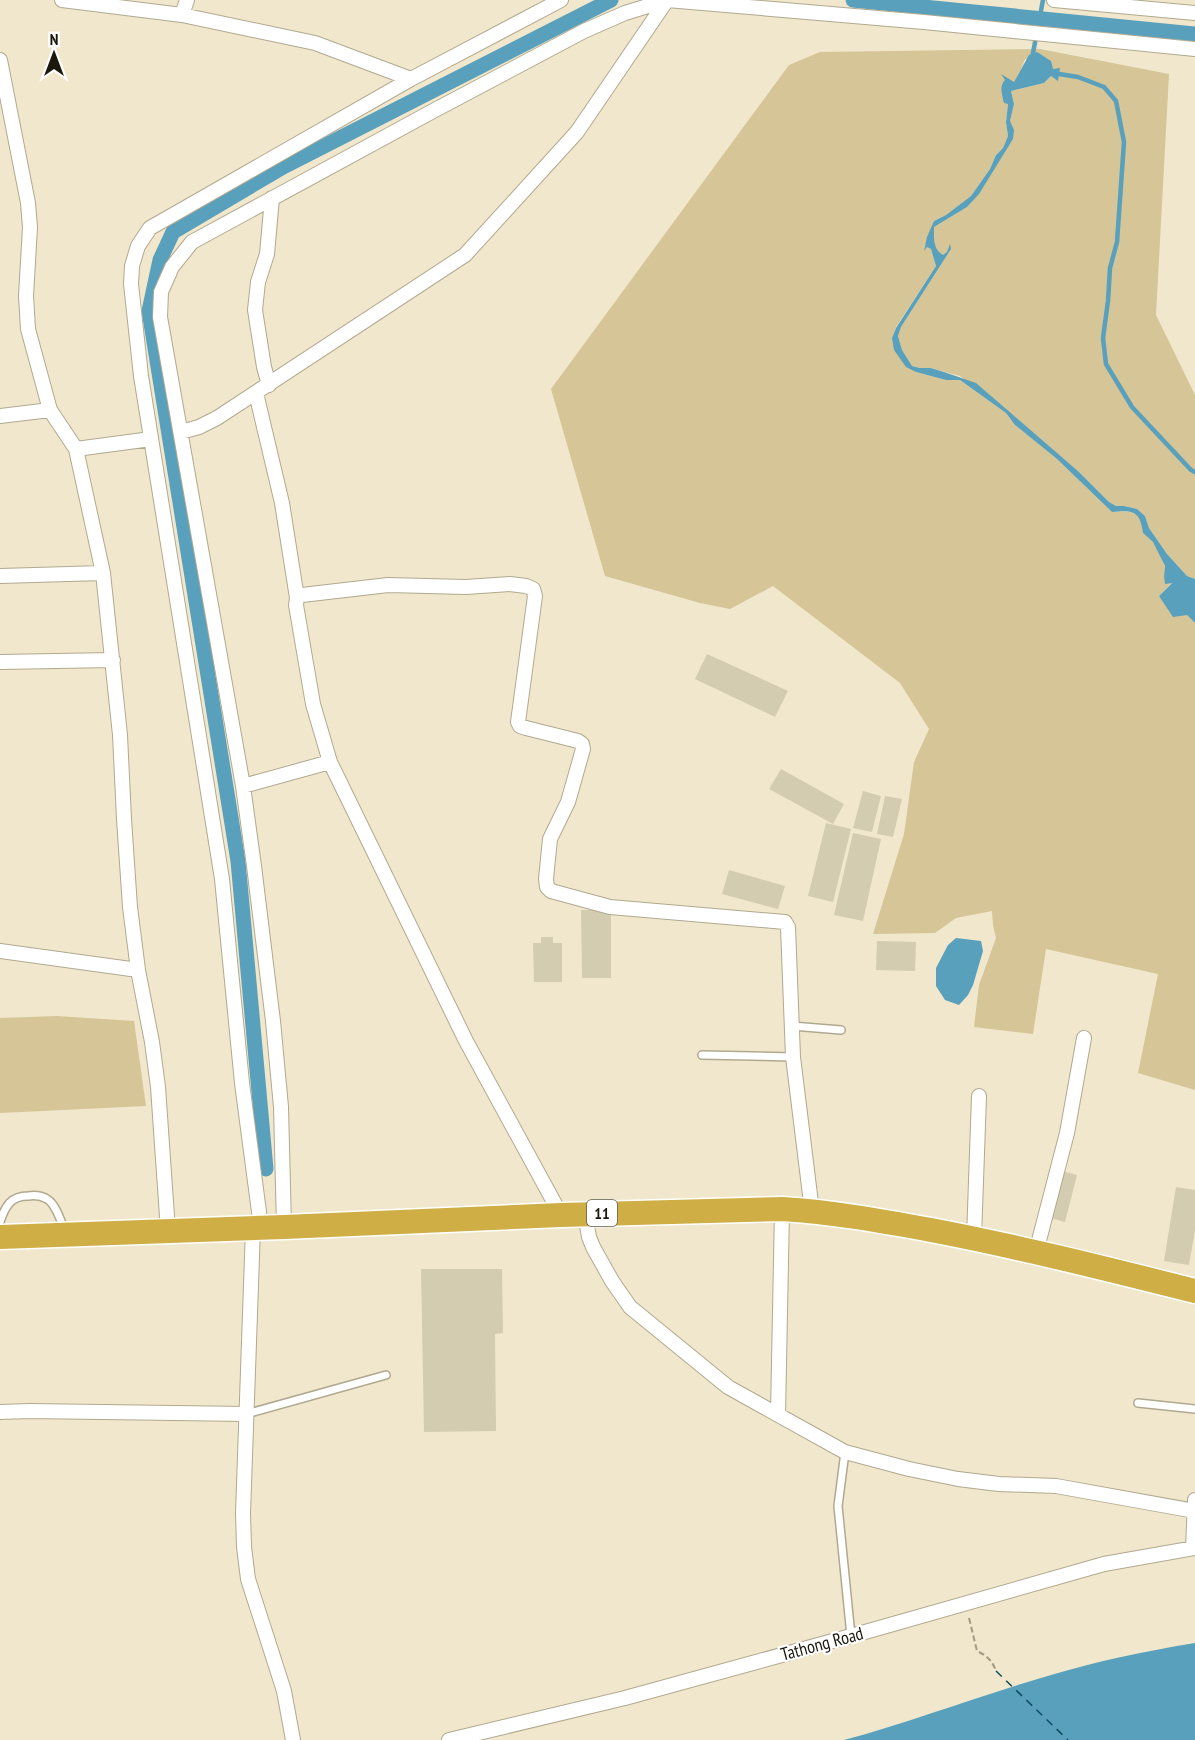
<svg xmlns="http://www.w3.org/2000/svg" width="1195" height="1740" viewBox="0 0 1195 1740" font-family="'PT Sans Narrow',sans-serif">
  <style>
    .green { fill: #d5c597 }
    .water { fill: #58a0bc }
    .lines { fill: none; stroke-linecap: round; stroke-linejoin: round }
    .stream { stroke: #58a0bc; stroke-width: 4.5 }
    .canal { stroke: #58a0bc; stroke-width: 15 }
    .ferry { stroke: #0e4b60; stroke-width: 1.5; stroke-dasharray: 8 6; stroke-linecap: butt }
    .building { fill: #d4ccb1 }
    .lane-casing { stroke: #b1a98f; stroke-width: 10 }
    .street-casing { stroke: #b1a98f; stroke-width: 16 }
    .highway-casing { stroke: #fff; stroke-width: 27 }
    .path { stroke: #a19a85; stroke-width: 2; stroke-dasharray: 6 3; stroke-linecap: butt }
    .lane { stroke: #fff; stroke-width: 7 }
    .street { stroke: #fff; stroke-width: 14 }
    .highway { stroke: #ceae45; stroke-width: 24 }
    .labels { text-anchor: middle; stroke-width: 4.5; stroke-linejoin: round; paint-order: stroke }
    .shield { fill: #fff; stroke: #5f5d56; stroke-width: 1.5 }
    .shield-label { font-size: 16px; font-weight: bold; fill: #1b180e }
    .street-label { font-size: 18px; fill: #1b180e; stroke: #fff }
  </style>
  <rect width="100%" height="100%" fill="#f0e7cc"/>
  <path class="green" d="M1040 49 1169 74 1156 315 1195 395V579L1187 576 1167 554 1149 528 1145 516 1137 509 1124 506H1116L1109 502 1079 472 1028 429 960 376 931 368H920L912 366 902 350 898 336 901 327 951 249 943 256C933 249 934 239 934 227L967 207 1013 139 1010 121 1014 104 1011 91 1044 83 1051 76 1057 80 1053 69 1025 59 1019 74 1014 82 1005 80 1008 104 1006 122 1008 136 1003 148 996 155 990 169 971 196 946 215 934 221 924 249 927 247 931 249 936 266 896 327 892 338 916 372 946 380H960L1006 413 1015 425 1057 459 1112 512C1132 511 1140 510 1143 533L1153 542 1159 552 1165 567 1164 576 1172 582 1159 596 1187 615 1195 623V1090L1138 1073 1158 974 1046 949 1033 1034 974 1027 979 985 996 938 993 925 992 911 956 918 935 933 873 934 904 834 914 762 929 729 900 683 773 586 730 609 700 603 605 576 551 389 789 65 820 52Z
    M57 1016 134 1021 146 1106 0 1113V1018Z"/>
  <path class="water" d="M1037 52 1051 61 1053 69 1060 68 1058 81 1051 76 1044 83 1011 91 1014 104 1010 121 1014 130 1013 139 979 194 967 207 934 227C934 239 933 249 943 255L947 252 950 244 951 249 901 327 898 336 902 350 912 366 920 368H931L944 372 976 383 1079 472 1109 502 1116 506H1124L1137 509 1145 516 1149 528 1167 554 1187 576 1195 579V623L1187 615 1173 617 1159 596 1172 583 1165 584 1164 576 1165 566 1153 542 1143 533C1140 510 1132 510 1112 512L1057 459 1015 425 1006 413 960 380H946L916 372 906 367 894 350 892 338 896 328 936 266 931 249 927 247 924 251 927 237 934 221 946 215 971 196 990 169 996 155 1003 148 1008 136 1006 122 1008 104 1004 103C1002 95 999 86 1005 80L1001 74 1014 82 1029 55Z
    M956 938 981 941 983 951 973 985 968 995 959 1005 945 1000 936 986V968L948 945Z
    M1195 1643V1740H844C914 1721 981 1695 1051 1675 1098 1661 1146 1651 1195 1643Z"/>
  <g class="lines">
    <path class="stream" d="M1034 59 1033 53 1043 0
      M1053 73 1078 77 1104 87 1116 101 1124 142 1117 242 1110 268 1108 301 1103 338 1106 364 1132 407 1191 470 1195 472"/>
    <path class="canal" d="M853 0 1195 34
      M266 1169 238 861 149 311 160 260 173 232 283 167 611 0"/>
    <path class="ferry" d="M996 1671 1068 1740"/>
  </g>
  <path class="building" d="M707 654 788 691 775 717 695 679Z
    M781 769 844 804 833 824 769 789Z
    M863 791 881 796 872 832 853 828Z
    M885 796 902 799 893 837 877 834Z
    M826 823 851 829 833 902 808 896Z
    M853 833 881 839 863 921 834 915Z
    M729 870 785 886 778 909 722 894Z
    M581 910H611V978H582Z
    M541 937H553V943H562V982H534L533 943H541Z
    M877 941 916 942 915 971 876 970Z
    M1062 1171 1077 1175 1065 1222 1050 1218Z
    M1176 1187 1195 1190V1230L1189 1265 1164 1261Z
    M421 1269H502L503 1333 495 1334 496 1431 424 1432Z"/>
  <g class="lines">
    <g class="lane-casing">
      <path id="lane" d="M792 1026 841 1030
        M702 1055 793 1057
        M0 1222C5 1206 11 1196 28 1196 34 1195 42 1196 47 1199 56 1204 61 1222 65 1231
        M1138 1403 1195 1409
        M246 1414 386 1375
        M845 1452 838 1506 851 1636"/>
    </g>
    <g class="street-casing">
      <path id="street" d="M62 0 182 15 315 43 411 79 561 0
        M1054 0 1195 13
        M182 15 187 0
        M0 60 28 203 30 227 26 296 28 329 50 410 76 449 103 573 120 735 124 819 130 907 138 970 152 1042 158 1087 168 1231
        M269 385 264 367 255 310 258 282 267 254 272 198
        M256 393 282 503 297 598
        M0 416 50 410
        M181 432 199 427 217 418 465 255 577 132 667 0
        M76 449 151 439
        M0 576 103 573
        M0 662 113 660
        M243 786 330 762
        M0 951 138 970
        M585 1214 589 1237 593 1247 612 1281 630 1307 728 1387 845 1452 909 1469 958 1479 999 1484 1056 1486 1195 1511
        M561 1215 466 1041 330 762 313 704 296 605 297 598 302 595 388 585 466 587 510 584 526 586 533 589 535 596 518 722 520 726 526 728 578 741 582 744 583 749 568 802 550 839 546 879 547 887 551 891 610 907 785 922 788 927 793 1057 812 1211
        M261 1227 242 1083 222 879 141 376 131 284 132 266 138 246 150 228 411 79
        M284 1227 281 1107 273 1021 254 866 243 786 160 317 161 292 172 267 192 242 433 111 584 31 625 13 667 0 924 22 1195 49
        M253 1228 243 1513 244 1547 248 1579 284 1691 293 1740
        M974 1238 979 1096
        M1036 1252 1067 1133 1084 1038
        M0 1412 30 1411 246 1414
        M778 1415 782 1209
        M1193 1548 1195 1500
        M449 1740 625 1698 851 1636 1104 1564 1195 1548"/>
    </g>
    <g class="highway-casing">
      <path id="highway" d="M0 1237 284 1227 561 1215 782 1209C832 1212 882 1221 931 1230 1020 1247 1107 1269 1195 1291"/>
    </g>
    <path class="path" d="M969 1618 977 1651C987 1656 992 1660 996 1671"/>
    <use href="#lane" class="lane"/>
    <use href="#street" class="street"/>
    <use href="#highway" class="highway"/>
  </g>
  <g class="labels">
    <rect class="shield" x="587" y="1200" width="30" height="26" rx="4.5"/>
    <g class="shield-label">
      <text x="602" y="1219">11</text>
    </g>
    <g class="street-label">
      <text transform="translate(822 1644) rotate(-15)" y="6">Tathong Road</text>
    </g>
  </g>
  <g transform="translate(54 54)" stroke="#ffffff" stroke-width="4.5" paint-order="stroke">
  <path d="M0-4.5L10 22L0 15L-10 22Z" fill="#1b180e"/>
  <text y="-9" font-size="16" font-weight="bold" text-anchor="middle" fill="#1b180e">N</text>
  </g>
</svg>
